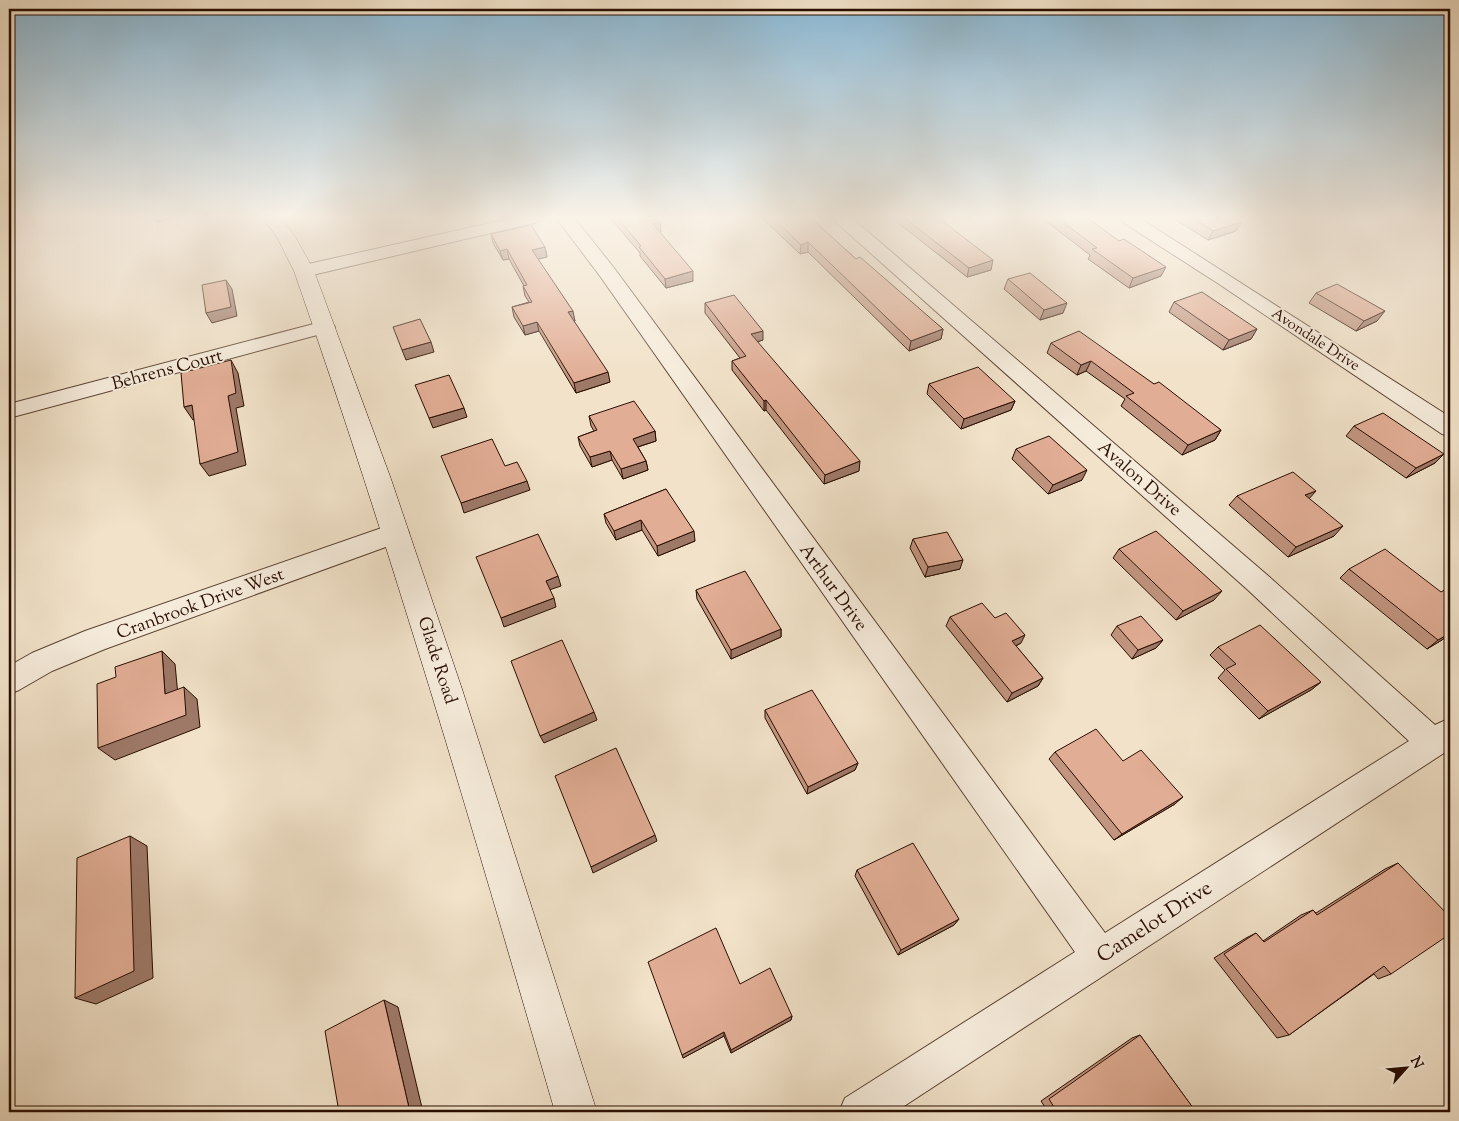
<svg xmlns="http://www.w3.org/2000/svg" width="1459" height="1121" viewBox="0 0 1459 1121" font-family="'Sorts Mill Goudy',serif">
  <style>
    .lines { fill: none; stroke-linecap: round; stroke-linejoin: round }
    .minor-casing { stroke: #5b4232; stroke-width: 2 }
    .secondary-casing { stroke: #290d00; stroke-width: 1 }
    .minor { fill: #f6ecdc; fill-rule: evenodd }
    .secondary { fill: #f6ecdc; fill-rule: evenodd }
    .wall { fill: #c29580; stroke: #290d00 }
    .shaded-wall { fill: #9e7968; stroke: #290d00 }
    .building { fill: #e1ad95; stroke: #290d00 }
    .labels { text-anchor: middle; stroke-width: 4; stroke-linejoin: round; paint-order: stroke }
    .far-street-label { font-size: 15px; fill: #290d00; stroke: #f6ecdc }
    .street-label { font-size: 18px; fill: #290d00; stroke: #f6ecdc }
    .near-street-label { font-size: 21px; fill: #290d00; stroke: #f6ecdc }
  </style>
  <rect width="100%" height="100%" fill="#f1e2c9"/>
  <filter id="stains"><feTurbulence type="fractalNoise" baseFrequency=".004" numOctaves="4"/><feColorMatrix values="0 0 0 0 .2 0 0 0 0 .09 0 0 0 0 .02 0 0 0 .5 -.17"/></filter>
  <radialGradient id="worn" r=".72"><stop offset=".6" stop-color="#630" stop-opacity="0"/><stop offset="1" stop-color="#630" stop-opacity=".3"/></radialGradient>
  <g class="lines">
    <g class="minor-casing">
      <path id="minor" d="M508 219H538L535 223 529 224 304 277 297 275 295 271 297 267 304 265Z
        M557 219H575L614 268 1105 933 1409 741 1248 590 837 223 835 219H853L1266 574 1435 725 1450 718V749L895 1112H839L845 1098 1075 952 600 276Z
        M1121 219H1141L1450 417V436L1442 434 1219 284 1124 223Z
        M325 321 332 323 335 327 332 331 9 418V404Z
        M396 523 405 526 409 533 405 540 105 649 52 671 19 690 9 694V666L32 653 85 631Z"/>
    </g>
    <g class="secondary-casing">
      <path id="secondary" d="M264 219H282L296 238 314 271 391 479 462 689 597 1112H555C473 830 391 548 294 271L278 239Z"/>
    </g>
    <use href="#minor" class="minor"/>
    <use href="#secondary" class="secondary"/>
  </g>
  <path class="wall" d="M611 219H657L661 232H660L693 281 666 288 640 256V253Z
    M763 219H812L856 259 943 329 941 339 909 351 808 252 800 254Z
    M893 219H940L991 270 967 277Z
    M1043 219H1089L1161 276 1129 288 1088 259 1090 255Z
    M1174 219H1236V231L1208 240Z
    M491 234 545 247 547 257 538 259 575 321H574L610 382 576 393 539 331 525 335 514 317 512 307 529 302 525 296 523 286H524L509 259 503 260 493 243Z
    M1008 279 1063 313 1040 320 1004 289Z
    M1316 293 1377 321 1356 331 1309 303Z
    M1174 302 1257 329 1251 339 1223 350 1169 312Z
    M705 303 763 340 757 342 859 471 824 484 766 410 764 411 732 370V361L740 358 705 313Z
    M1051 343 1154 384 1221 430 1215 440 1182 455 1121 406 1125 399 1086 371 1077 375 1047 353Z
    M929 384 1015 401 1011 410 961 429 927 394Z
    M589 416 655 431 656 441 638 447 646 461 648 470 623 479 612 460 592 467 580 446 578 437 594 431 591 426Z
    M1354 426 1435 463 1406 478 1346 436Z
    M1016 449 1082 480 1048 494 1012 459Z
    M666 489 695 541 658 556 642 530 616 540 606 523 604 514Z
    M1237 496 1309 499 1334 536 1288 557 1229 505Z
    M913 539 960 569 925 577 910 548Z
    M1119 549 1214 600 1176 620 1113 558Z
    M1349 569 1450 635 1427 649 1340 578Z
    M696 590 781 629V637L731 659 697 599Z
    M950 617 995 618 1021 643 1016 646 1043 678 1038 686 1007 702 946 626Z
    M1117 626 1163 640 1156 648 1132 659 1111 635Z
    M1218 647 1321 682 1311 690 1259 719 1218 678 1225 670 1210 655Z
    M765 710 858 763 855 770 807 794 765 718Z
    M1055 752 1123 761 1175 804 1114 840 1049 759Z
    M1398 863 1391 974 1378 979 1374 974 1289 1035 1277 1038 1214 958 1246 938 1256 933 1263 941 1301 915 1313 910 1316 913 1385 869Z
    M857 870 959 919 954 925 898 955 855 876Z
    M740 984 792 1016 791 1020 731 1053 724 1036 683 1058Z
    M1140 1035 1196 1112H1048L1041 1101 1132 1038Z"/>
  <path class="shaded-wall" d="M155 219H168L157 222Z
    M660 222 661 232 654 234 653 224Z
    M1242 222 1236 231 1208 240 1213 231Z
    M808 242V252L800 254 801 245Z
    M545 247 547 257 535 260 532 250Z
    M507 249 509 259 503 260 500 251Z
    M993 260 991 270 967 277 969 268Z
    M1166 267 1161 276 1129 288 1133 278Z
    M693 271V281L666 288 665 279Z
    M226 280 232 289 237 316 212 323 206 313Z
    M1067 303 1063 313 1040 320 1044 310Z
    M573 311 575 321 570 322 568 312Z
    M1385 311 1377 321 1356 331 1364 321Z
    M537 322 539 331 525 335 523 326Z
    M943 329 941 339 909 351 911 341Z
    M1257 329 1251 339 1223 350 1229 340Z
    M763 331V340L750 344 751 334Z
    M431 342 434 352 406 360 402 350Z
    M231 360 238 373 244 406 236 408 246 465 209 476 200 464 228 396Z
    M1091 361 1086 371 1077 375 1081 365Z
    M608 372 610 382 576 393 574 383Z
    M766 400V410L764 411V401Z
    M1015 401 1011 410 961 429 964 419Z
    M192 405 200 418 193 420 184 407Z
    M464 408 467 417 433 428 429 418Z
    M1221 430 1215 440 1182 455 1188 445Z
    M655 431 656 441 634 448 633 439Z
    M610 451 612 460 592 467 590 457Z
    M1444 454 1435 463 1406 478 1416 468Z
    M646 461 648 470 623 479 621 469Z
    M860 461 859 471 824 484 825 475Z
    M1087 470 1082 480 1048 494 1053 485Z
    M527 481 530 490 464 513 461 503Z
    M1316 491 1308 500 1305 495Z
    M641 520 642 530 616 540 614 531Z
    M1343 526 1334 536 1288 557 1296 547Z
    M694 531 695 541 658 556 657 546Z
    M963 560 960 569 925 577 928 567Z
    M558 576 561 586 549 590 546 581Z
    M1222 591 1214 600 1176 620 1183 611Z
    M554 598 556 607 504 627 501 618Z
    M781 629V637L731 659V650Z
    M1450 633V635L1427 649 1438 640Z
    M1025 635 1021 643 1007 650 1012 641Z
    M1163 640 1156 648 1132 659 1138 650Z
    M162 651 175 664 179 706 165 694Z
    M1043 678 1038 686 1007 702 1012 693Z
    M1321 682 1311 690 1259 719 1268 711Z
    M184 687 197 699 200 727 115 760 98 748Z
    M594 712 597 720 544 743 540 736Z
    M858 763 855 770 807 794 808 787Z
    M1183 797 1175 804 1114 840 1122 834Z
    M655 835 657 841 593 873 591 867Z
    M130 836 147 846 153 978 96 1004 75 998Z
    M959 919 954 925 898 955 901 950Z
    M384 1000 398 1007 423 1112H410Z
    M792 1016 791 1020 731 1053V1050Z
    M724 1032V1036L683 1058 682 1055Z"/>
  <path class="building" d="M618 219H657L660 222 653 224 693 271 665 279 639 247 641 246Z
    M774 219H812L856 259 860 257 943 329 911 341 808 242 801 245Z
    M906 219H940L993 260 969 268Z
    M1059 219H1089L1119 241 1124 239 1166 267 1133 278 1092 249 1097 248Z
    M1194 219H1236L1242 222 1213 231Z
    M531 225 545 247 532 250 573 311 568 312 608 372 574 383 537 322 523 326 512 307 532 302 523 286 527 285 507 249 500 251 491 234Z
    M1030 273 1067 303 1044 310 1008 279Z
    M226 280 231 307 206 313 202 285Z
    M1337 284 1385 311 1364 321 1316 293Z
    M1202 292 1257 329 1229 340 1174 302Z
    M734 295 763 331 751 334 860 461 825 475 766 400 764 401 732 361 746 356 705 303Z
    M420 319 431 342 402 350 393 327Z
    M1079 331 1154 384 1159 382 1221 430 1188 445 1126 396 1134 393 1091 361 1081 365 1051 343Z
    M231 360 236 393 228 396 238 452 200 464 192 405 184 407 181 373Z
    M978 367 1015 401 964 419 929 384Z
    M449 375 464 408 429 418 415 385Z
    M634 401 655 431 633 439 646 461 621 469 610 451 590 457 578 437 597 430 589 416Z
    M1383 413 1444 454 1416 468 1354 426Z
    M1049 436 1087 470 1053 485 1016 449Z
    M492 439 505 466 517 462 527 481 461 503 441 456Z
    M1293 472 1316 491 1305 495 1343 526 1296 547 1237 496Z
    M666 489 694 531 657 546 641 520 614 531 604 514Z
    M1156 531 1222 591 1183 611 1119 549Z
    M947 532 963 560 928 567 913 539Z
    M538 534 558 576 546 581 554 598 501 618 476 557Z
    M1385 549 1441 592 1450 587V633L1438 640 1349 569Z
    M745 571 781 629 731 650 696 590Z
    M982 603 995 618 1006 613 1025 635 1012 641 1043 678 1012 693 950 617Z
    M1141 616 1163 640 1138 650 1117 626Z
    M1260 625 1321 682 1268 711 1226 669 1236 664 1218 647Z
    M562 640 594 712 540 736 511 661Z
    M162 651 165 694 184 687 186 715 98 748 97 684 116 677 115 667Z
    M812 690 858 763 808 787 765 710Z
    M1096 729 1123 761 1141 750 1183 797 1122 834 1055 752Z
    M616 748 655 835 591 867 555 776Z
    M130 836 134 971 75 998 77 858Z
    M913 843 959 919 901 950 857 870Z
    M1398 863 1450 917V934L1391 974 1384 966 1289 1035 1224 954 1256 933 1264 942 1313 910 1317 915Z
    M716 928 740 984 770 968 792 1016 731 1050 724 1032 682 1055 648 962Z
    M384 1000 410 1112H339L325 1031Z
    M1140 1035 1196 1112H1057L1049 1099Z"/>
  <linearGradient id="sky" x2="0" y2="1"><stop stop-color="#89b8d5"/><stop offset="0.58" stop-color="#f9f2e7"/><stop offset="1" stop-color="#f9f2e7" stop-opacity="0"/></linearGradient>
  <rect width="1459" height="376" fill="url(#sky)"/>
  <g class="labels">
    <g class="far-street-label">
      <text transform="translate(1316 339) rotate(33)" y="5">Avondale Drive</text>
    </g>
    <g class="street-label">
      <text transform="translate(167 369) rotate(-15)" y="6">Behrens Court</text>
      <text transform="translate(1140 478) rotate(41)" y="6">Avalon Drive</text>
      <text transform="translate(834 587) rotate(54)" y="6">Arthur Drive</text>
      <text transform="translate(200 603) rotate(-20)" y="6">Cranbrook Drive West</text>
      <text transform="translate(438 660) rotate(72)" y="6">Glade Road</text>
    </g>
    <g class="near-street-label">
      <text transform="translate(1154 921) rotate(-33)" y="7">Camelot Drive</text>
    </g>
  </g>
  <rect width="1459" height="1121" fill="none" stroke="#f1e2c9" stroke-width="30"/>
  <rect x="10" y="10" width="1439" height="1101" fill="none" stroke="#290d00" stroke-width="2.5"/>
  <rect x="15" y="15" width="1429" height="1091" fill="none" stroke="#290d00"/>
  <g transform="translate(1406 1068) rotate(63)" stroke="#f6ecdc" stroke-width="4" paint-order="stroke">
  <path d="M0-4L9 19L0 12L-9 19Z" fill="#290d00"/>
  <text y="-8" font-size="14" font-weight="bold" text-anchor="middle" fill="#290d00">N</text>
  </g>
  <rect width="100%" height="100%" filter="url(#stains)"/>
  <rect width="100%" height="100%" fill="url(#worn)"/>
</svg>
